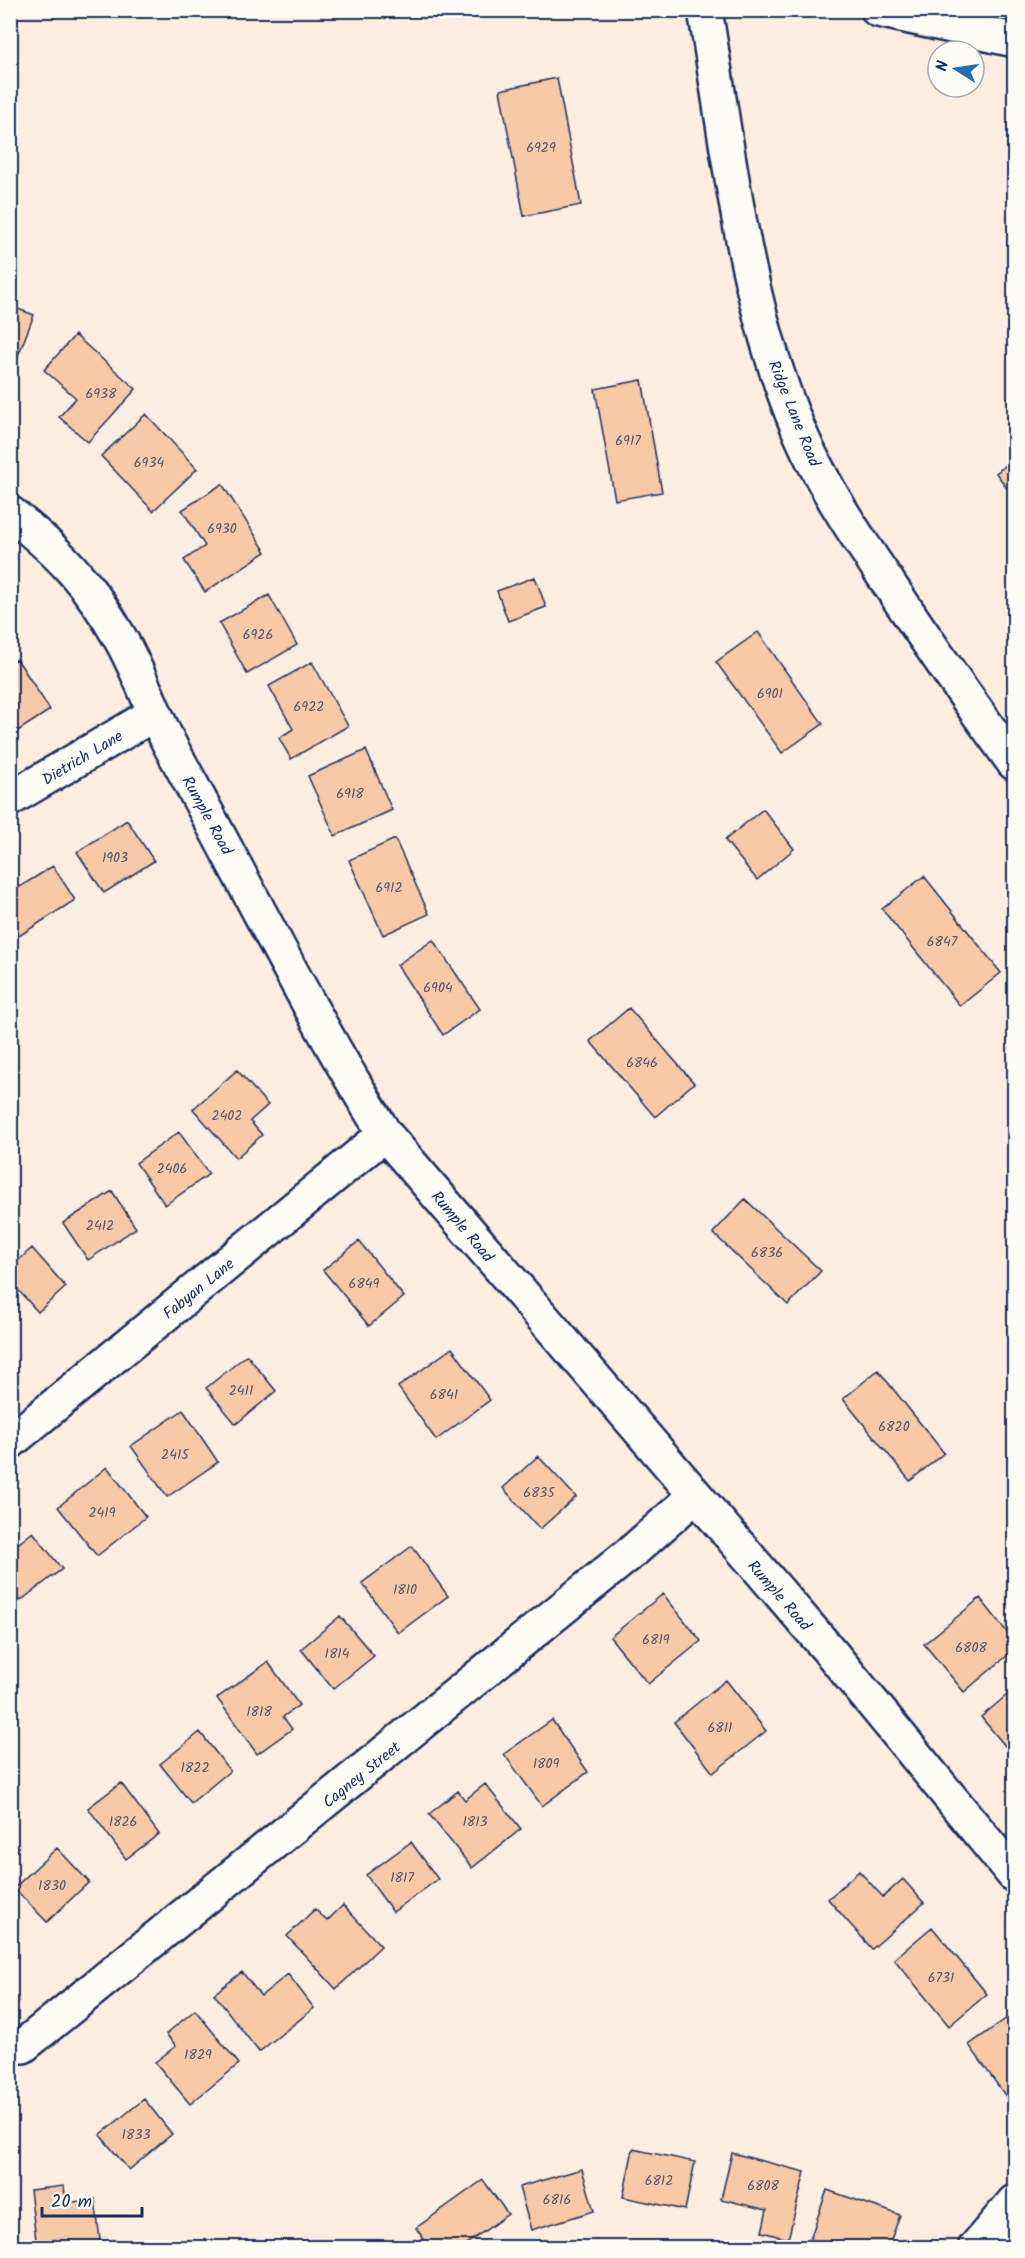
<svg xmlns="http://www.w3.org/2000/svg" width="1025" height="2258" viewBox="0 0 1025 2258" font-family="Kalam,sans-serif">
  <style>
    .building { fill: #f7c9a6; stroke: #1b2f5e; stroke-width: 1.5 }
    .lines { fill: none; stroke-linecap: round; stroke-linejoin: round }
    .minor-casing { stroke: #1b2f5e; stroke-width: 38 }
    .minor { stroke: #fdfcf7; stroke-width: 33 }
    .labels { text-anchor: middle; stroke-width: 4.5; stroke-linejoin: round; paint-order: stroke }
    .number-label { font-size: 14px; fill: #525670 }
    .street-label { font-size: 16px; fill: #1b2f5e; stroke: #fdfcf7 }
  </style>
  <rect width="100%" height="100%" fill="#fbeddf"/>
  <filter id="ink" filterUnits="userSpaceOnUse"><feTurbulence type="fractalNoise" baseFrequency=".0167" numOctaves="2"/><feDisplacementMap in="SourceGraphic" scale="12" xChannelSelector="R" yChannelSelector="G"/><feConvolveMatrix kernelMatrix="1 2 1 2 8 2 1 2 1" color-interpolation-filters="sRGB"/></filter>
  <g filter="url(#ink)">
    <path class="building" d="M557 78 581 205 524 216 500 90Z
      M10 306 34 315 14 366 10 365Z
      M75 335 136 389 88 442 59 417 76 398 44 370Z
      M642 380 662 492 615 500 595 389Z
      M146 414 197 469 153 511 101 456Z
      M1014 459V498L996 473Z
      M222 484 266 552 205 592 184 560 205 546 182 510Z
      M535 577 546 607 508 621 497 591Z
      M269 595 297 645 247 674 219 623Z
      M758 632 823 724 782 753 716 662Z
      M17 659 50 710 10 736V663Z
      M312 662 348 726 291 759 279 738 293 729 269 686Z
      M366 750 392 810 335 836 308 776Z
      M763 809 794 849 757 880 725 840Z
      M127 820 154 861 104 893 77 852Z
      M395 839 429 914 383 935 349 860Z
      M53 866 75 900 19 936 10 924V893Z
      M924 876 1001 973 960 1006 882 909Z
      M433 940 480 1009 443 1035 397 965Z
      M629 1008 694 1083 655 1117 590 1041Z
      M237 1070 268 1105 250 1121 262 1135 236 1158 193 1109Z
      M179 1132 209 1174 165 1205 136 1163Z
      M112 1191 136 1228 88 1260 63 1223Z
      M745 1199 821 1271 788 1305 713 1233Z
      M359 1241 404 1297 369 1326 323 1270Z
      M32 1248 66 1287 38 1312 10 1281V1268Z
      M452 1348 490 1400 436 1440 398 1387Z
      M247 1355 276 1391 236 1424 206 1388Z
      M878 1370 944 1453 910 1481 843 1399Z
      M183 1410 218 1462 167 1497 131 1446Z
      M538 1456 576 1497 540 1529 503 1488Z
      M107 1467 146 1517 97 1556 58 1507Z
      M33 1532 62 1569 20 1601 10 1588V1550Z
      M412 1546 448 1596 398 1633 362 1583Z
      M663 1594 701 1641 648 1684 610 1637Z
      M980 1598 1014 1641V1650L964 1692 924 1644Z
      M340 1616 374 1656 333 1689 301 1649Z
      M268 1662 299 1705 283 1717 292 1729 257 1754 217 1698Z
      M726 1680 766 1731 713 1773 674 1722Z
      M1014 1689V1751L1011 1753 981 1717Z
      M552 1720 588 1772 542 1806 504 1754Z
      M200 1732 230 1771 191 1803 160 1764Z
      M121 1783 159 1834 126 1859 88 1808Z
      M485 1784 521 1829 472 1868 429 1814 458 1791 465 1800Z
      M411 1842 438 1879 393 1912 366 1875Z
      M57 1848 89 1882 47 1922 14 1888Z
      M859 1871 883 1897 903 1879 924 1903 872 1949 828 1899Z
      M343 1905 381 1946 336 1989 287 1936 315 1909 327 1921Z
      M932 1927 987 1994 949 2026 894 1959Z
      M242 1972 261 1996 288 1974 314 2008 259 2052 214 1994Z
      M195 2010 239 2064 190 2104 155 2062 176 2046 166 2034Z
      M1007 2018 1014 2028V2108L969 2045Z
      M144 2099 172 2134 129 2170 100 2135Z
      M633 2149 695 2162 685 2210 623 2197Z
      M732 2153 805 2172 788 2239 762 2232 767 2210 721 2199Z
      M582 2169 594 2211 531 2230 519 2187Z
      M483 2180 508 2214 461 2248H430L416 2228Z
      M64 2186 66 2203 95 2199 101 2248H37L30 2190Z
      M827 2190 900 2215 888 2248H807Z"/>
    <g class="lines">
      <g class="minor-casing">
        <path id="minor" d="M705 10C729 152 743 301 800 433 823 486 855 534 887 581 928 643 970 703 1014 763
          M878 10 1014 40
          M10 513C59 552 89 583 120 638 140 673 153 713 172 749 243 877 307 1010 385 1134L833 1655 1014 1875
          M10 799 154 714
          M10 1442 385 1134
          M23 2046 633 1551 694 1497
          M975 2248 1014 2202"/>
      </g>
      <use href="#minor" class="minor"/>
    </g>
  </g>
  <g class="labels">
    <g class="number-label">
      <text x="541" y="152">6929</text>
      <text x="101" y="398">6938</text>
      <text x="628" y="445">6917</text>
      <text x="149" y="467">6934</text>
      <text x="222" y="533">6930</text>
      <text x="258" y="639">6926</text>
      <text x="770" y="698">6901</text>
      <text x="309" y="711">6922</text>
      <text x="350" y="798">6918</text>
      <text x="115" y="862">1903</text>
      <text x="389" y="892">6912</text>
      <text x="942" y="946">6847</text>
      <text x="438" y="992">6904</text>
      <text x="642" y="1067">6846</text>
      <text x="227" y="1120">2402</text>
      <text x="172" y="1173">2406</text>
      <text x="100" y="1230">2412</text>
      <text x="767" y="1257">6836</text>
      <text x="364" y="1288">6849</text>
      <text x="241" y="1395">2411</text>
      <text x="444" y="1399">6841</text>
      <text x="894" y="1431">6820</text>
      <text x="175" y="1459">2415</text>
      <text x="539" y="1497">6835</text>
      <text x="102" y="1517">2419</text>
      <text x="405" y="1594">1810</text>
      <text x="656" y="1644">6819</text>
      <text x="971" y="1652">6808</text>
      <text x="337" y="1658">1814</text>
      <text x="259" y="1716">1818</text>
      <text x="720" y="1732">6811</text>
      <text x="546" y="1768">1809</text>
      <text x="195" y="1772">1822</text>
      <text x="123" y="1826">1826</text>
      <text x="475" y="1826">1813</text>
      <text x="402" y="1882">1817</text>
      <text x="52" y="1890">1830</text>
      <text x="941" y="1982">6731</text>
      <text x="198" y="2059">1829</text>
      <text x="136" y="2139">1833</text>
      <text x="659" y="2185">6812</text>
      <text x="763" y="2190">6808</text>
      <text x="557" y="2204">6816</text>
    </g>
    <g class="street-label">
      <text transform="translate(795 413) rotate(68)" y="6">Ridge Lane Road</text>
      <text transform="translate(82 757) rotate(-31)" y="6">Dietrich Lane</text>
      <text transform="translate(208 815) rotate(61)" y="6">Rumple Road</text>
      <text transform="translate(463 1226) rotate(50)" y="6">Rumple Road</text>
      <text transform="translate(198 1288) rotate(-39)" y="6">Fabyan Lane</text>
      <text transform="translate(780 1595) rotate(49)" y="6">Rumple Road</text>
      <text transform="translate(361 1774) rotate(-39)" y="6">Cagney Street</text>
    </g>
  </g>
  <rect width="1025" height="2258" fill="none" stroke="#fdfcf7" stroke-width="36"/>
  <rect x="18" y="18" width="989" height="2222" fill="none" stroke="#1b2f5e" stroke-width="2" filter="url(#ink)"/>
  <g transform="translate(956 69) rotate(282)"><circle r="28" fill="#fdfcf7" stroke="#a3aaba" stroke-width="1.5"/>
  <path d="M0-4.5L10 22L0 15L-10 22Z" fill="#1f6fb2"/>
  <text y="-9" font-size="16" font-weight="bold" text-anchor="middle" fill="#1b2f5e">N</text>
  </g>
  <path d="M42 2207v9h100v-9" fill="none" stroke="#1b2f5e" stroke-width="3"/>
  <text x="51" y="2207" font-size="18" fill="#1b2f5e" stroke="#fdfcf7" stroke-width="4.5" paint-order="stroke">20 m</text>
</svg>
